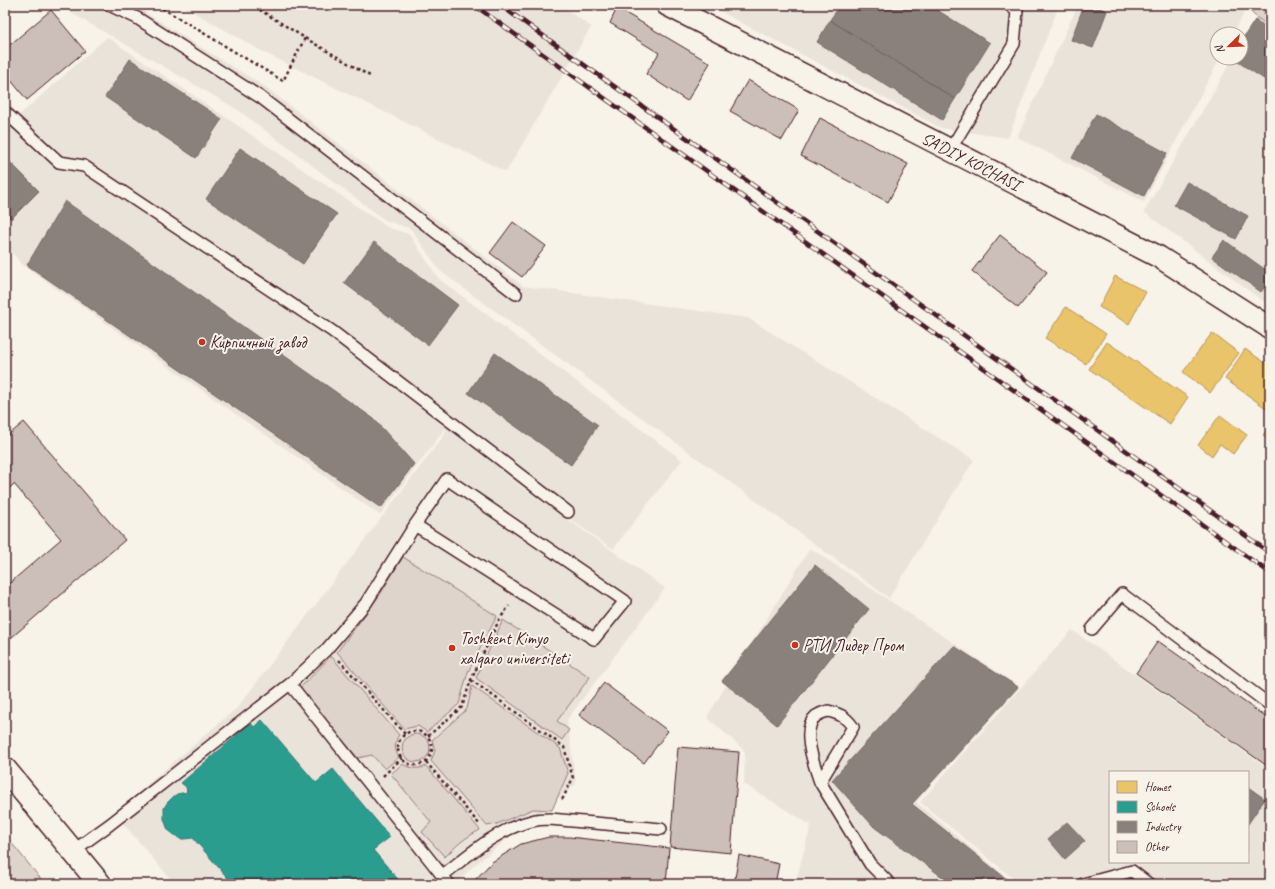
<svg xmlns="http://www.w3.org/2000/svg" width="1275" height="889" viewBox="0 0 1275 889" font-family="Caveat,sans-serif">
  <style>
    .built { fill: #eae3da; fill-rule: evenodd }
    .green { fill: #ded4cc; stroke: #947a7c }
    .homes { fill: #e9c46a; stroke: #b99257 }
    .schools { fill: #2a9d8f; stroke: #347771 }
    .industry { fill: #8a817c; stroke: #776464 }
    .building { fill: #ccbfb9; stroke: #4a1f2b }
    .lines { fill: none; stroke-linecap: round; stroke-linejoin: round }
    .service-casing { stroke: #4a1f2b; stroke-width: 14 }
    .minor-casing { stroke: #4a1f2b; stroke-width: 24 }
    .primary-casing { stroke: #4a1f2b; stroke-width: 25 }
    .path { stroke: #4a1f2b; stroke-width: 2.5; stroke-dasharray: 3 3; stroke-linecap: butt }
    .service { stroke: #f7f3e8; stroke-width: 11 }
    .minor { stroke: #f7f3e8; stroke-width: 21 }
    .primary { stroke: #f7f3e8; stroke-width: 22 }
    .rail-casing { stroke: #4a1f2b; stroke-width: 4.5 }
    .rail { stroke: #f7f3e8; stroke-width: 3; stroke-dasharray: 9; stroke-linecap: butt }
    .poi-dot { fill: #c8321e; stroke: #f7f3e8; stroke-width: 1.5 }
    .labels { text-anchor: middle; stroke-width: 4; stroke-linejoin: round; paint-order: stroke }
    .street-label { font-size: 17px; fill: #4a1f2b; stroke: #f7f3e8 }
    .poi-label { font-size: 17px; fill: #4a1f2b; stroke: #f7f3e8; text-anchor: start }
  </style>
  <rect width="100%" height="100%" fill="#f7f3e8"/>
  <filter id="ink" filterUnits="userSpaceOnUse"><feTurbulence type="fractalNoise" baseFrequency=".025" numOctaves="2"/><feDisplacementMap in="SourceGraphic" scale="8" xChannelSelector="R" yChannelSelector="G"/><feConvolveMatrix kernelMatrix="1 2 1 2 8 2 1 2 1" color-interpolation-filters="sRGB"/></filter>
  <g filter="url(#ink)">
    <path class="built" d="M58 5H133L267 88 523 286 748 318 974 460 889 598 440 271 411 229 385 220 238 110Z
      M181 5H560L591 27 506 172 263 52Z
      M708 5H1059L1008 138 941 128Z
      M1078 5H1248L1233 34H1217V58H1220L1144 202 1017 137Z
      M1256 17 1270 27V293L1264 302 1144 212 1233 58H1241V44Z
      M107 37 389 228 409 234 439 279 682 460 613 549 489 464 665 588 567 720 576 784 472 867 456 884H175L114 813 238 707 445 434 446 427 380 515 23 265 5 245V128Z
      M810 548 1020 687 916 802 1015 884H795L811 825 744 784 745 751 707 717Z
      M1072 630 1270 770V884H1020L920 802ZM1110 772H1248V862H1110Z"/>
    <path class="green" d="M1248 5H1270V27L1256 17 1247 8Z
      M403 557 497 616 468 672 459 704 427 732 418 726 404 729 337 652 379 596Z
      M503 620 590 677 557 721 569 730 562 740 476 678Z
      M331 656 399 735C394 742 394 750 399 757L385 769 372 755 358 758 298 690Z
      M472 686 560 748 568 773 552 810 533 809 497 824 487 826 431 761 435 751 432 740 467 709Z
      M402 748a14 14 0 1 1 28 0a14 14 0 1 1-28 0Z
      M402 764C410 768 418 770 426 766L480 830C464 838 457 845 445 857L422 832 431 822 391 774Z
      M5 835 45 884H8L5 879Z"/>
    <path class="homes" d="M1115 276 1146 292 1129 324 1099 307Z
      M1066 307 1106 334 1086 364 1045 338Z
      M1212 333 1239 353 1210 393 1183 372Z
      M1107 342 1188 397 1170 424 1089 369Z
      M1245 349 1270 366V411L1225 379Z
      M1220 415 1247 435 1233 454 1220 444 1212 456 1198 445Z
      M1270 426V441L1263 435Z"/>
    <path class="schools" d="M262 720 316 783 333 769 390 837 373 850 402 884H233L193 838 184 839H180L168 830 164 819V808L167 803 173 797 177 794 187 792 186 787 181 783 251 723 254 727Z"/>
    <path class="industry" d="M840 5H929L990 43 955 99 830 20Z
      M1084 5H1092L1107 11 1093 48 1071 40Z
      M1177 5H1190L1188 9Z
      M830 20 955 99 942 120 817 42Z
      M1255 20 1270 30V83L1232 58H1241V41Z
      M130 59 222 119 196 158 105 97Z
      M1096 114 1167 153 1144 196 1072 158Z
      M240 148 337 214 303 264 206 199Z
      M5 157 39 191 11 219 5 212Z
      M1187 182 1248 216 1236 239 1174 205Z
      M65 201 374 419 414 464 381 508 27 265Z
      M1224 240 1270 273V280L1261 292 1212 257Z
      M374 242 458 305 428 345 344 283Z
      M495 353 598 425 571 465 468 393Z
      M815 565 869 609 777 725 722 681Z
      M954 646 1018 687 912 804 1013 884H952L874 827 832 780Z
      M1248 787 1265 799 1248 824Z
      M1067 822 1085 841 1065 859 1048 839Z"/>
    <path class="building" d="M617 8 710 63 687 101 646 74 659 53 610 23Z
      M51 10 85 51 27 100 5 73V49Z
      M748 80 799 110 782 140 730 111Z
      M820 118 908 164 888 202 801 156Z
      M513 222 546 246 522 277 490 253Z
      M1000 235 1047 272 1018 308 972 271Z
      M24 422 125 540 5 643V587L61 539 14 484 5 492V438Z
      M1158 641 1270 720V768L1136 673Z
      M604 683 668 731 644 763 579 715Z
      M678 747 739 752 731 853 670 847Z
      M549 837H569L669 848 666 884H473L472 883 492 862 521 844Z
      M739 855 779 864 775 884H734Z"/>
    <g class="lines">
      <g class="service-casing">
        <path id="service" d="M109 5 137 18 260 97 516 294
          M5 112 59 162 84 166 332 331 501 460 568 512
          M950 150 1014 44 1017 11 1009 5
          M1092 629 1122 594 1270 705
          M290 684 449 884
          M828 711C840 714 845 716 853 727L820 782C815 767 800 729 816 716 819 714 824 712 828 711Z
          M820 782 870 864 890 884
          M73 851 109 825 290 684 326 650 366 603 415 525 447 479 625 601 594 639 415 525
          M443 875C470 854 497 829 532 821 538 819 544 819 550 819L661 829
          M1083 884 1132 871 1149 884"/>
      </g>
      <g class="minor-casing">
        <path id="minor" d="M667 5 1159 257 1270 328"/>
      </g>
      <g class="primary-casing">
        <path id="primary" d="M5 769 100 884"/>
      </g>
      <path class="path" d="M157 5 283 81 305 38 252 5
        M305 38 370 76
        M339 660 405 734
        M471 680 564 747 573 778 561 802
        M398 748a17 17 0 1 1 34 0a17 17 0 1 1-34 0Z
        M428 736 462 707 471 680 499 620 509 606
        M426 762 480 825
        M383 776 402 758"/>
      <use href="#service" class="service"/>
      <use href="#minor" class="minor"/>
      <use href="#primary" class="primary"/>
      <g class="rail-casing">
        <path id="rail" d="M474 5 1270 573
          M500 5 1270 553"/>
      </g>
      <use href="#rail" class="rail"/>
    </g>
  </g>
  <g class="poi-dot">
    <circle cx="202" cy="342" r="4"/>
    <circle cx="795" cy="645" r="4"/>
    <circle cx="452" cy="648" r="4"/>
  </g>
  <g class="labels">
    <g class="street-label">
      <text transform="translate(971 161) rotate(27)" y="6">SA'DIY KO'CHASI</text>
    </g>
    <g class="poi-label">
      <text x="210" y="348">Кирпичный завод</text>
      <text x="460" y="644">Toshkent Kimyo<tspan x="460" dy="20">xalqaro universiteti</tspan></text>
      <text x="803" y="651">РТИ Лидер Пром</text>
    </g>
  </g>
  <rect width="1275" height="889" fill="none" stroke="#f7f3e8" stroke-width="20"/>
  <rect x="10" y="10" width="1255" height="869" fill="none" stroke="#4a1f2b" stroke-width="1.5" filter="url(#ink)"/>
  <rect x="1109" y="771" width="140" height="92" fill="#f7f3e8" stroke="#b29e9c"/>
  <rect x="1117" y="781" width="20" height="12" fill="#e9c46a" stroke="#b29e9c"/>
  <text x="1145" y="791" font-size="12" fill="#4a1f2b">Homes</text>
  <rect x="1117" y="801" width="20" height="12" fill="#2a9d8f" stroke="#b29e9c"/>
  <text x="1145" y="811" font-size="12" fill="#4a1f2b">Schools</text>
  <rect x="1117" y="821" width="20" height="12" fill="#8a817c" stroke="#b29e9c"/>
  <text x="1145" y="831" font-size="12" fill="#4a1f2b">Industry</text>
  <rect x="1117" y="841" width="20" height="12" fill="#ccbfb9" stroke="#b29e9c"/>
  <text x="1145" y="851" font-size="12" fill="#4a1f2b">Other</text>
  <g transform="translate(1229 46) rotate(247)"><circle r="19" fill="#f7f3e8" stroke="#b29e9c"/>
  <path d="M0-3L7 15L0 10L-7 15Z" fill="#c8321e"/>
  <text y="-6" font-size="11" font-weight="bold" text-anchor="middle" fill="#4a1f2b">N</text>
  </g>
</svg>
